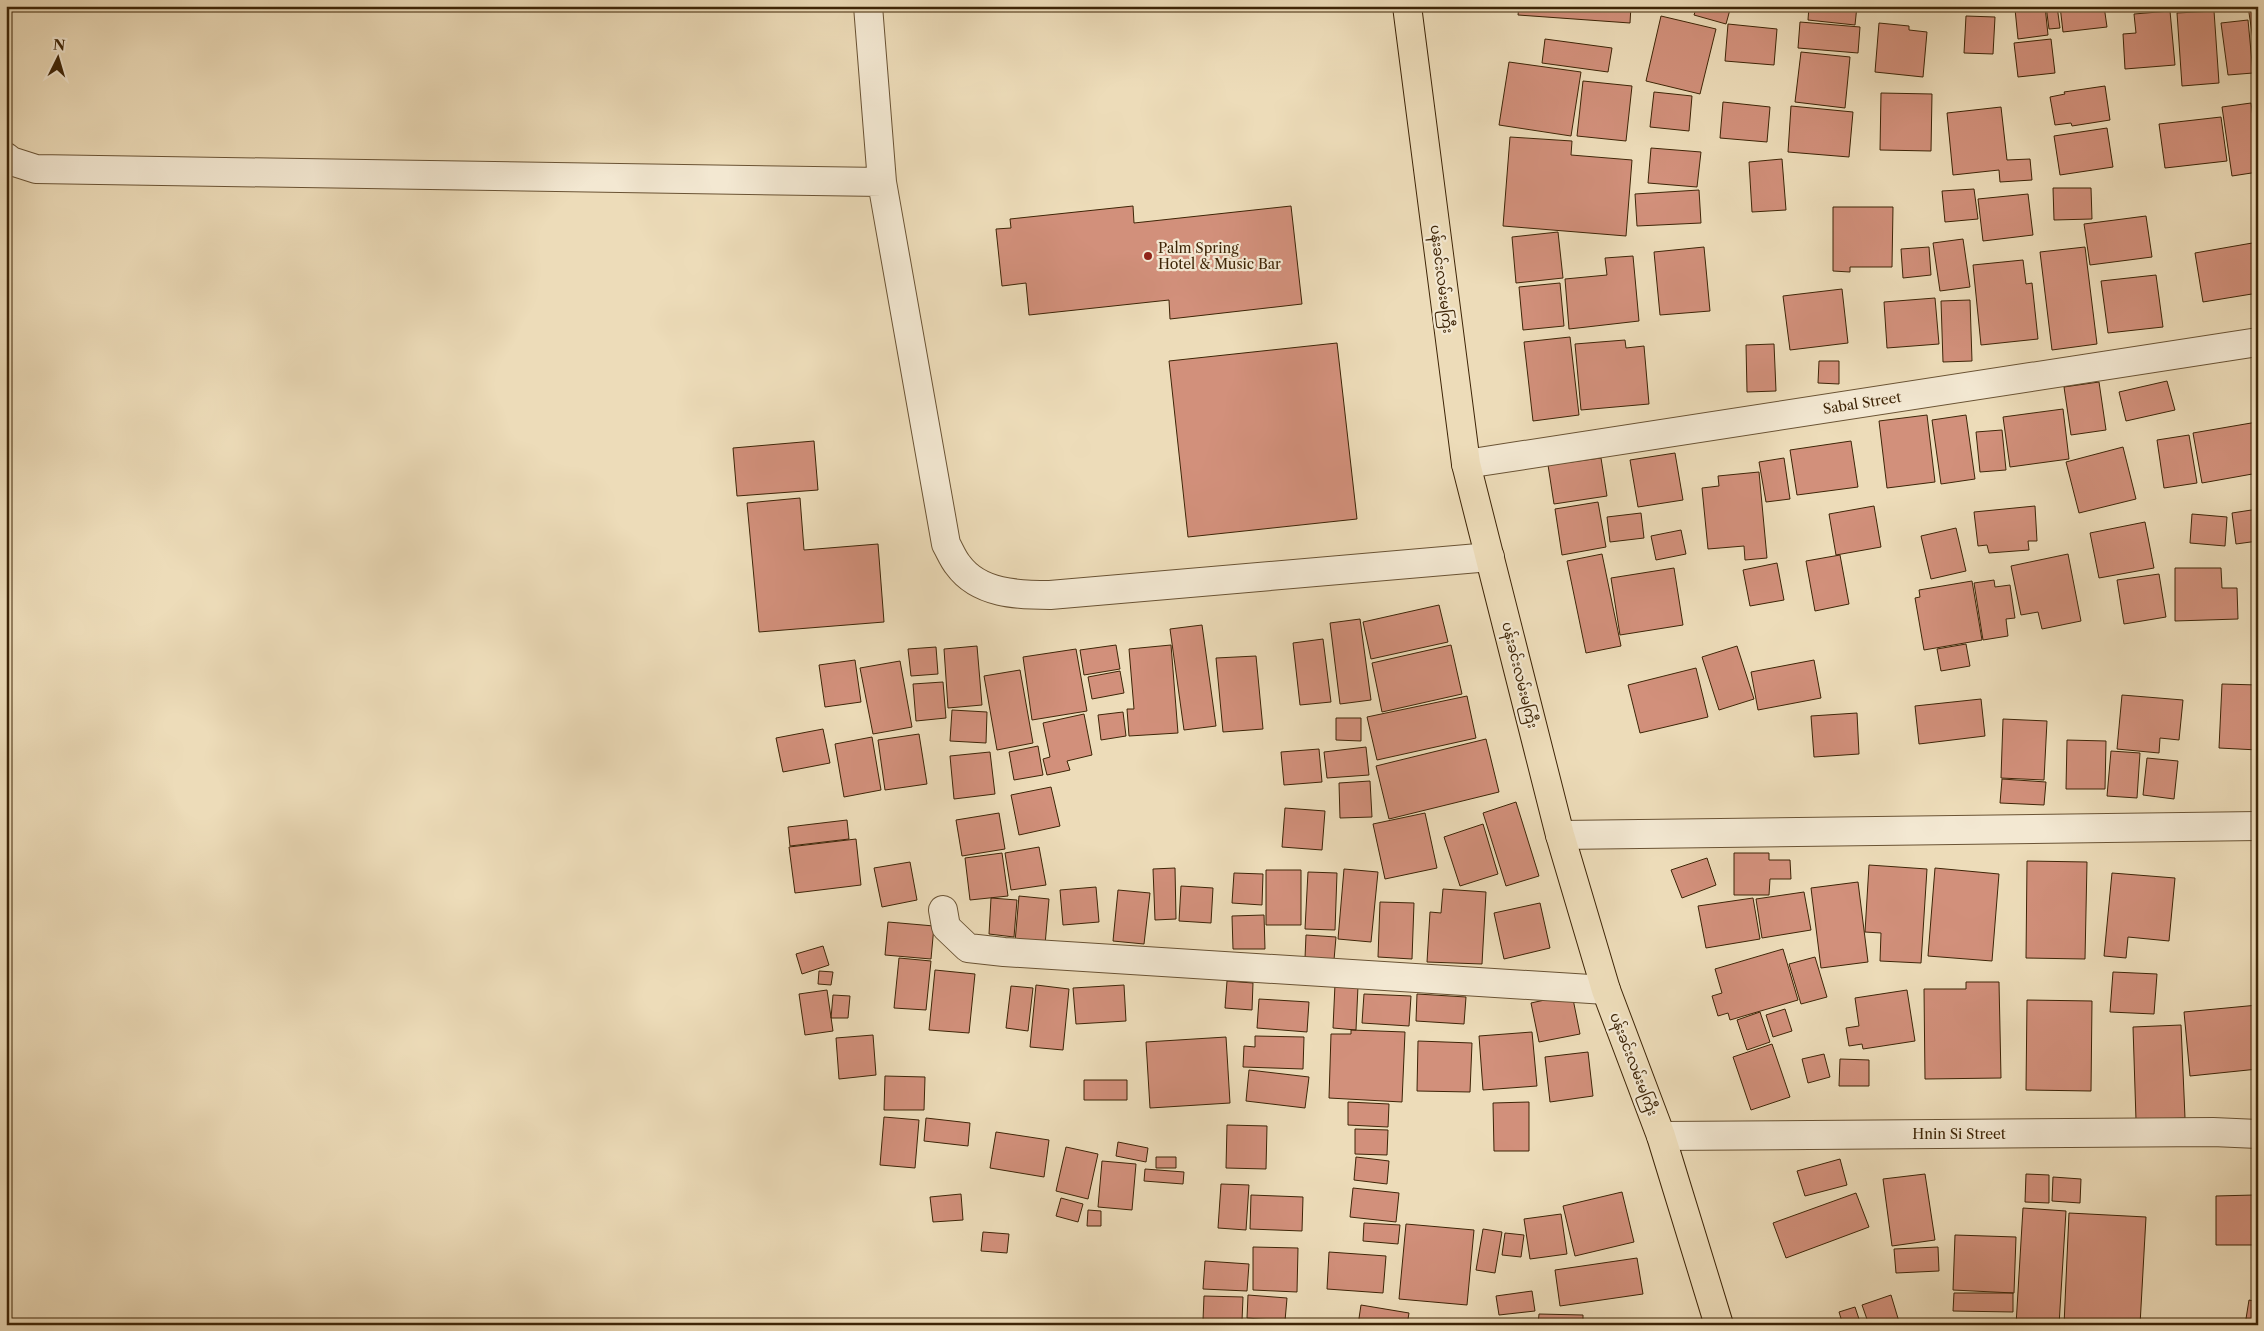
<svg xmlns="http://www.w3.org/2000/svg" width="2264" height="1331" viewBox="0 0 2264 1331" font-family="'Libre Caslon Text','Noto Sans Myanmar',serif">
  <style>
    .building { fill: #d2907b; stroke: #3e2507 }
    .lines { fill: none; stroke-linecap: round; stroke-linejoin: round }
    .minor-casing { stroke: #6a5334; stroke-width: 30 }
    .major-casing { stroke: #3e2507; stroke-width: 30 }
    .minor { stroke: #f3e8d2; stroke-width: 28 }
    .major { stroke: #eddcb9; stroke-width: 28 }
    .poi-dot { fill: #8f2418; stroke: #f3e8d2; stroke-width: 2 }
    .labels { text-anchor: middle; stroke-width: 4.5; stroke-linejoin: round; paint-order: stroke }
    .poi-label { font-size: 14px; fill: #3e2507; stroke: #f3e8d2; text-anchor: start }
    .street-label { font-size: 14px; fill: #3e2507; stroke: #f3e8d2 }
  </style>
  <rect width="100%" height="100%" fill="#eddcb9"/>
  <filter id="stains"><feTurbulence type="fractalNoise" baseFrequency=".004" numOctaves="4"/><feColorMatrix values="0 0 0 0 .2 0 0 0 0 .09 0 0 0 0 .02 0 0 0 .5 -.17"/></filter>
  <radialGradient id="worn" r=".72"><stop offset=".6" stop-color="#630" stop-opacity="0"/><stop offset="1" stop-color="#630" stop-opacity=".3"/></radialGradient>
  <path class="building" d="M1519 6H1631L1630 23 1518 15Z
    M1697 6H1731L1726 24 1694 15Z
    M1809 6H1857L1855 25 1808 20Z
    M2045 6 2048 35 2018 39 2015 9Z
    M2046 6H2057L2060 28 2049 29Z
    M2060 6H2104L2107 27 2063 32Z
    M2248 6H2258V67H2257Z
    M2170 11 2175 65 2125 69 2123 34 2136 33 2134 14Z
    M2214 11 2219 83 2182 86 2177 13Z
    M1661 16 1716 29 1700 94 1646 81Z
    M1966 16 1995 17 1993 54 1964 53Z
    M2248 20 2253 73 2228 75 2221 23Z
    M1800 22 1860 27 1858 53 1798 48Z
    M1879 23 1909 26V30L1927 32 1923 77 1875 72Z
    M1728 24 1777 29 1774 65 1725 61Z
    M1545 39 1612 48 1608 72 1542 63Z
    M2051 39 2055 73 2018 77 2014 43Z
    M1801 52 1850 57 1845 108 1795 102Z
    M1509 62 1581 72 1571 136 1499 125Z
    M1583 81 1632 86 1626 141 1577 136Z
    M2105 86 2110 120 2072 126 2071 123 2055 125 2050 97 2065 94 2064 92Z
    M1654 92 1692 96 1689 131 1650 127Z
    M1881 93 1932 94 1931 151 1880 150Z
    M1723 102 1770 107 1767 142 1720 138Z
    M2251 103 2258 154V172L2232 176 2222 107Z
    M1791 106 1853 112 1849 157 1788 152Z
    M2001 107 2007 160 2030 159 2032 180 2000 182 1999 170 1953 175 1947 113Z
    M2221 117 2227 161 2165 168 2159 124Z
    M2107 128 2113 167 2060 175 2054 136Z
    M1510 137 1572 141 1571 155 1632 160 1626 236 1503 226Z
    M1651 148 1701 152 1697 187 1648 183Z
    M1782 159 1786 210 1752 212 1749 162Z
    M2053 188H2091L2092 219 2054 220Z
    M1974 189 1978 219 1945 222 1942 191Z
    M1699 190 1701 223 1637 226 1635 194Z
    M2028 194 2033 235 1983 241 1978 199Z
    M1133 206 1134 223 1291 206 1302 304 1170 319 1169 300 1029 315 1026 283 1002 286 996 229 1011 228 1010 219Z
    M1833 207H1893L1892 267H1850V272L1833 271Z
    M2146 216 2152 257 2090 265 2084 224Z
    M1558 232 1563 278 1516 283 1512 237Z
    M1963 239 1970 287 1940 291 1933 243Z
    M2258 242V293L2203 302 2195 253Z
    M1704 247 1710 311 1660 315 1654 252Z
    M1929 247 1931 275 1903 278 1901 249Z
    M2085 247 2097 344 2052 350 2040 252Z
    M1633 256 1639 321 1569 329 1565 279 1607 275 1605 258Z
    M2023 260 2026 284 2032 283 2038 339 1981 345 1973 265Z
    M2156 275 2163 327 2108 333 2101 281Z
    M1560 283 1564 326 1523 330 1519 287Z
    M1842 289 1848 343 1790 350 1783 296Z
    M1935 298 1939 344 1887 348 1884 302Z
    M1970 300 1972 361 1943 362 1941 301Z
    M1570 337 1579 415 1533 421 1524 342Z
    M1625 340 1626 348 1644 346 1649 404 1581 410 1575 344Z
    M1337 343 1357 519 1188 537 1169 361Z
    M1774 344 1776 391 1747 392 1746 345Z
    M1819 361H1839V384L1818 383Z
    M2167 381 2175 410 2126 421 2119 392Z
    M2099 382 2106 430 2071 435 2064 387Z
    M2063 409 2069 459 2010 467 2003 417Z
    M1927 415 1935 482 1887 488 1879 421Z
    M1966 415 1975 479 1941 484 1932 420Z
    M2257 422 2258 473 2202 483 2193 433Z
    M2002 430 2006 470 1980 472 1976 432Z
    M2189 435 2197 483 2164 488 2157 440Z
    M814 441 818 490 737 496 733 448Z
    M1851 441 1858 487 1797 495 1790 450Z
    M2123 447 2136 499 2079 513 2066 462Z
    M1675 453 1683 500 1638 507 1630 460Z
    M1601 458 1607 496 1554 504 1548 465Z
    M1784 458 1790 499 1766 502 1759 462Z
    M1759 472 1767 558 1745 560 1744 546 1708 549 1702 488 1719 486 1718 476Z
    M800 498 804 550 878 544 884 622 759 632 747 503Z
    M1598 502 1606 547 1562 555 1555 509Z
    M1874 506 1881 547 1836 555 1829 514Z
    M2035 506 2037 541H2028L2029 550 1989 553 1987 545 1978 546 1974 512Z
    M2258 509V541L2236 544 2232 513Z
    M1641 513 1644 538 1610 542 1607 517Z
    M2192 514 2227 517 2225 546 2190 543Z
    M2145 522 2154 568 2099 578 2090 533Z
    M1956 528 1966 571 1931 579 1921 536Z
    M1681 530 1686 554 1656 560 1651 536Z
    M1602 554 1621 646 1586 653 1567 561Z
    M2068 554 2081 621 2042 629 2038 612 2021 615 2011 566Z
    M1840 555 1849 604 1815 611 1806 561Z
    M1777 563 1784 600 1750 606 1743 570Z
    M1674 568 1683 625 1620 635 1611 578Z
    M2175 568H2221L2222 588H2237L2238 619 2175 621Z
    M2159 574 2166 617 2124 624 2117 580Z
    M1994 580 1995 587 2010 585 2015 618 2006 619 2008 636 1983 640 1974 583Z
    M1972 581 1982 640 1924 650 1915 598 1920 597 1919 590Z
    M1439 605 1448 642 1371 659 1363 622Z
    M1360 619 1371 700 1340 704 1330 623Z
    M1202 625 1216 726 1184 730 1170 629Z
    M1323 639 1331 702 1300 705 1293 643Z
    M1966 644 1970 666 1941 671 1937 649Z
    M1116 645 1120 669 1084 675 1080 650Z
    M1171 645 1178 733 1129 736 1127 709H1134L1129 649Z
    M1451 645 1462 694 1382 712 1372 663Z
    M977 646 982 705 948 708 944 649Z
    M1737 646 1754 699 1719 710 1702 657Z
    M936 647 938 674 911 676 908 649Z
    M1076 649 1087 711 1032 720 1023 657Z
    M1256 656 1263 729 1223 732 1216 658Z
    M855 660 861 702 825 707 819 665Z
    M1814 660 1821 698 1758 710 1751 672Z
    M900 661 912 727 873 734 860 668Z
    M1696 668 1708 717 1640 733 1628 685Z
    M1020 670 1033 743 997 750 984 676Z
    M1120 671 1124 693 1092 699 1088 677Z
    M943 682 946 718 916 721 913 684Z
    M2222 684 2258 685V750L2219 748Z
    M2122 695 2183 700 2179 740 2160 738 2159 753 2117 749Z
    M1467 696 1476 738 1377 760 1367 717Z
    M1981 699 1985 736 1919 744 1915 706Z
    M952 710 987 712 986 743 950 741Z
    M1123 712 1126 736 1101 740 1098 715Z
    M1857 713 1859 754 1814 757 1811 716Z
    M1084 714 1092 755 1067 761 1070 770 1047 775 1043 759 1050 757 1043 723Z
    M1336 718H1361V741L1336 740Z
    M2003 719 2047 721 2044 780 2001 778Z
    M823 729 830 763 783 772 776 738Z
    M919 734 927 784 885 790 878 740Z
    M872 737 881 790 844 797 835 744Z
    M1486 739 1499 792 1389 819 1376 766Z
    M2067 740 2106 741 2105 789H2066Z
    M1038 746 1043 775 1014 780 1009 752Z
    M1366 747 1369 775 1327 778 1324 752Z
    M1319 749 1322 782 1284 785 1281 752Z
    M2111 751 2140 753 2137 798 2107 796Z
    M990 752 995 794 954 799 950 756Z
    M2147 758 2178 761 2174 799 2143 795Z
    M2002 779 2046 782 2044 805 2000 803Z
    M1370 781 1372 817 1340 818 1339 783Z
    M1051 787 1060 826 1019 835 1011 795Z
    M1516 802 1539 876 1506 886 1483 813Z
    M1285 808 1325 811 1322 850 1282 847Z
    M999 813 1005 849 962 856 956 820Z
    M1425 813 1437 868 1385 879 1373 824Z
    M847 820 849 839 790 846 788 827Z
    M1483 824 1498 874 1460 886 1444 837Z
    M856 839 861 885 795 893 789 847Z
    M1039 847 1046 885 1011 890 1005 853Z
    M1002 853 1008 896 970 900 965 858Z
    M1734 853H1769V860H1790L1791 879H1770L1769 895H1734Z
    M1707 858 1716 885 1682 898 1671 870Z
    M2027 861 2087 862 2085 959 2026 958Z
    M910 862 917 900 882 907 874 868Z
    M1869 865 1927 869 1921 963 1880 961 1881 933 1865 932Z
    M1175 868 1176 919 1155 920 1153 869Z
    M1935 868 1999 874 1992 961 1928 956Z
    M1344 869 1378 872 1371 942 1338 939Z
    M1266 870H1301V925H1266Z
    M1308 872 1337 873 1335 930 1305 929Z
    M1234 873 1263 874 1262 905 1232 903Z
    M2112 873 2175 878 2169 941 2128 937 2126 958 2104 956Z
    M1858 882 1868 962 1821 968 1811 888Z
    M1181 886 1213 888 1211 923 1179 921Z
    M1096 887 1099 922 1063 925 1060 890Z
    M1443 889 1486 892 1482 964 1427 962 1430 912 1441 913Z
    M1118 890 1150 893 1144 944 1113 941Z
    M1804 892 1811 930 1762 938 1756 899Z
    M1019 896 1049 899 1045 945 1015 942Z
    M991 898 1017 900 1014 937 989 934Z
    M1753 898 1760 939 1706 948 1698 906Z
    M1380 902 1414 903 1412 959 1378 957Z
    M1540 903 1550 948 1504 959 1494 913Z
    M1264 915 1265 949H1233L1232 916Z
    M888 922 934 926 931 959 885 955Z
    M1306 935 1336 937 1334 960 1305 958Z
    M823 946 829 965 802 974 796 954Z
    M1783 949 1798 1000 1730 1020 1728 1013 1718 1016 1712 996 1722 993 1715 969Z
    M1815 957 1827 997 1801 1004 1789 964Z
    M899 958 931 961 926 1010 894 1008Z
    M935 970 975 974 969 1033 929 1030Z
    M819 971 833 972 831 985 818 984Z
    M2113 972 2157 974 2154 1014 2110 1012Z
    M1227 981 1253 983 1252 1010 1225 1008Z
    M1966 982H1999L2001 1078 1925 1079 1924 989H1966Z
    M1335 984 1358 986 1356 1030 1333 1028Z
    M1036 985 1069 989 1063 1050 1030 1047Z
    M1124 985 1126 1021 1076 1024 1073 988Z
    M1011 986 1033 988 1028 1031 1006 1028Z
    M827 990 833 1031 805 1035 799 994Z
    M1907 990 1915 1041 1863 1049 1862 1044 1849 1046 1846 1028 1859 1026 1855 998Z
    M1364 994 1411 996 1409 1026 1362 1023Z
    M1417 994 1466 997 1464 1024 1416 1021Z
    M1572 994 1580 1034 1539 1042 1531 1003Z
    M833 995 850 996 848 1018H831Z
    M1259 999 1309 1002 1307 1032 1257 1028Z
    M2027 1000 2092 1001 2091 1091 2026 1090Z
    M2258 1005V1069L2190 1076 2184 1012Z
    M1785 1009 1792 1031 1773 1037 1766 1015Z
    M1760 1012 1770 1042 1747 1050 1737 1020Z
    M2181 1025 2185 1118 2136 1120 2133 1027Z
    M1351 1030 1405 1032 1402 1102 1329 1098 1331 1034H1351Z
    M1532 1032 1537 1086 1483 1090 1479 1036Z
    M873 1035 876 1075 839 1079 836 1038Z
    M1255 1036 1304 1037 1303 1069 1243 1067 1244 1046 1255 1047Z
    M1226 1037 1230 1103 1150 1108 1146 1042Z
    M1418 1041 1472 1043 1470 1092 1417 1091Z
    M1772 1044 1790 1097 1751 1110 1733 1057Z
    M1588 1052 1593 1096 1550 1102 1545 1057Z
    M1824 1054 1830 1077 1808 1083 1802 1059Z
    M1840 1059 1869 1060V1086H1839Z
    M1249 1070 1309 1077 1305 1108 1246 1101Z
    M885 1076 925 1077 924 1110H884Z
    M1084 1080H1127V1100H1084Z
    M1348 1102 1389 1104 1388 1127 1348 1125Z
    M1529 1102V1151H1494L1493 1103Z
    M884 1117 919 1120 915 1168 880 1165Z
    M926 1118 970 1123 968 1146 924 1141Z
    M1227 1125 1267 1126 1266 1169 1226 1168Z
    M1355 1129 1388 1130 1387 1155 1355 1154Z
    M996 1132 1049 1140 1044 1177 990 1168Z
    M1118 1142 1148 1148 1146 1162 1116 1156Z
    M1066 1147 1098 1154 1088 1199 1056 1191Z
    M1156 1157H1176V1168H1156Z
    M1356 1157 1389 1161 1387 1184 1354 1180Z
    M1840 1159 1847 1185 1805 1196 1797 1171Z
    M1102 1161 1136 1164 1132 1210 1098 1207Z
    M1145 1169 1184 1172 1183 1184 1144 1181Z
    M1925 1174 1935 1240 1892 1246 1883 1179Z
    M2026 1174 2049 1175V1203L2025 1202Z
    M2053 1177 2081 1179 2080 1203 2052 1201Z
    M1221 1184 1249 1185 1246 1230 1218 1228Z
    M1353 1188 1399 1193 1396 1222 1350 1217Z
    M1622 1192 1634 1242 1575 1256 1563 1206Z
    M1856 1193 1869 1227 1786 1258 1773 1223Z
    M961 1194 963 1220 933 1222 930 1197Z
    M1251 1195 1303 1197 1302 1231 1250 1229Z
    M2254 1195 2255 1245H2216V1196Z
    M1061 1198 1083 1204 1078 1222 1056 1216Z
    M2023 1208 2066 1211 2059 1325H2016Z
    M1088 1210 1101 1211V1226H1087Z
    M2069 1213 2146 1217 2140 1325H2064Z
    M1561 1214 1567 1254 1530 1259 1524 1219Z
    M1364 1223 1400 1225 1398 1244 1363 1241Z
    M1406 1224 1474 1230 1467 1305 1399 1299Z
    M1483 1229 1502 1232 1495 1273 1476 1270Z
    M983 1232 1009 1234 1007 1253 981 1251Z
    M1505 1233 1524 1235 1521 1257 1502 1255Z
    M1955 1235 2016 1237 2014 1293 1953 1290Z
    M1253 1247 1298 1248 1297 1292 1253 1290Z
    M1938 1247 1939 1271 1896 1273 1894 1249Z
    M1329 1252 1386 1256 1383 1293 1327 1289Z
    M1637 1258 1643 1294 1560 1306 1555 1270Z
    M1205 1261 1249 1264 1247 1291 1203 1289Z
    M1532 1291 1535 1311 1499 1315 1496 1296Z
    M1954 1293H2013V1312L1953 1311Z
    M1248 1295 1287 1298 1285 1321 1247 1318Z
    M1891 1295 1900 1325H1869L1862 1305Z
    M1204 1296 1243 1297 1242 1321 1203 1320Z
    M2249 1300 2258 1302V1325H2245Z
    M1361 1305 1409 1313 1407 1325H1358Z
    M1855 1307 1861 1325H1843L1839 1312Z
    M1539 1314 1583 1315V1325H1538Z"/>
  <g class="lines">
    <g class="minor-casing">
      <path id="minor" d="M868 6 882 182 946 544C950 551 953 559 958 565 979 594 1018 595 1050 595L1490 557
        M6 157 11 161 36 169 882 182
        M1466 464 2258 342
        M1560 835 2258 826
        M943 910 946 927 968 948 1004 952 1606 990
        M1661 1136 2213 1132 2258 1134"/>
    </g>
    <g class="major-casing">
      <path id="major" d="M1407 6 1466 464 1560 835 1606 990 1661 1136 1719 1325"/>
    </g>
    <use href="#minor" class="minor"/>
    <use href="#major" class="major"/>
  </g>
  <circle class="poi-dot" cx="1148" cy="256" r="5"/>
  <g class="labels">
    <g class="poi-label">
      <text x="1158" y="253">Palm Spring<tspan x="1158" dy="16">Hotel &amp; Music Bar</tspan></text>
    </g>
    <g class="street-label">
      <text transform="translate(1442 279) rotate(83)" y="5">ပန်းခင်းလမ်းမကြီး</text>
      <text transform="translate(1862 403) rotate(-9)" y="5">Sabal Street</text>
      <text transform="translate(1520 675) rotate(76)" y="5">ပန်းခင်းလမ်းမကြီး</text>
      <text transform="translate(1634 1064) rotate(69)" y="5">ပန်းခင်းလမ်းမကြီး</text>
      <text x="1959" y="1139">Hnin Si Street</text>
    </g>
  </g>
  <rect width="2264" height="1331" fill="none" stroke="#eddcb9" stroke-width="25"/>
  <rect x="8" y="8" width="2249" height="1316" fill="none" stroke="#3e2507" stroke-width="2.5"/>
  <rect x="12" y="12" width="2239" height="1306" fill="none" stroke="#3e2507"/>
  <g transform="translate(58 58) rotate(5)" stroke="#f3e8d2" stroke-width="4" paint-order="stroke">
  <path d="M0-4L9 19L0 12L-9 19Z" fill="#3e2507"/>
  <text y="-8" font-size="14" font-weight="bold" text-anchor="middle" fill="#3e2507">N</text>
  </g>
  <rect width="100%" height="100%" filter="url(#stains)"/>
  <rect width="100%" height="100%" fill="url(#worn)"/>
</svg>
